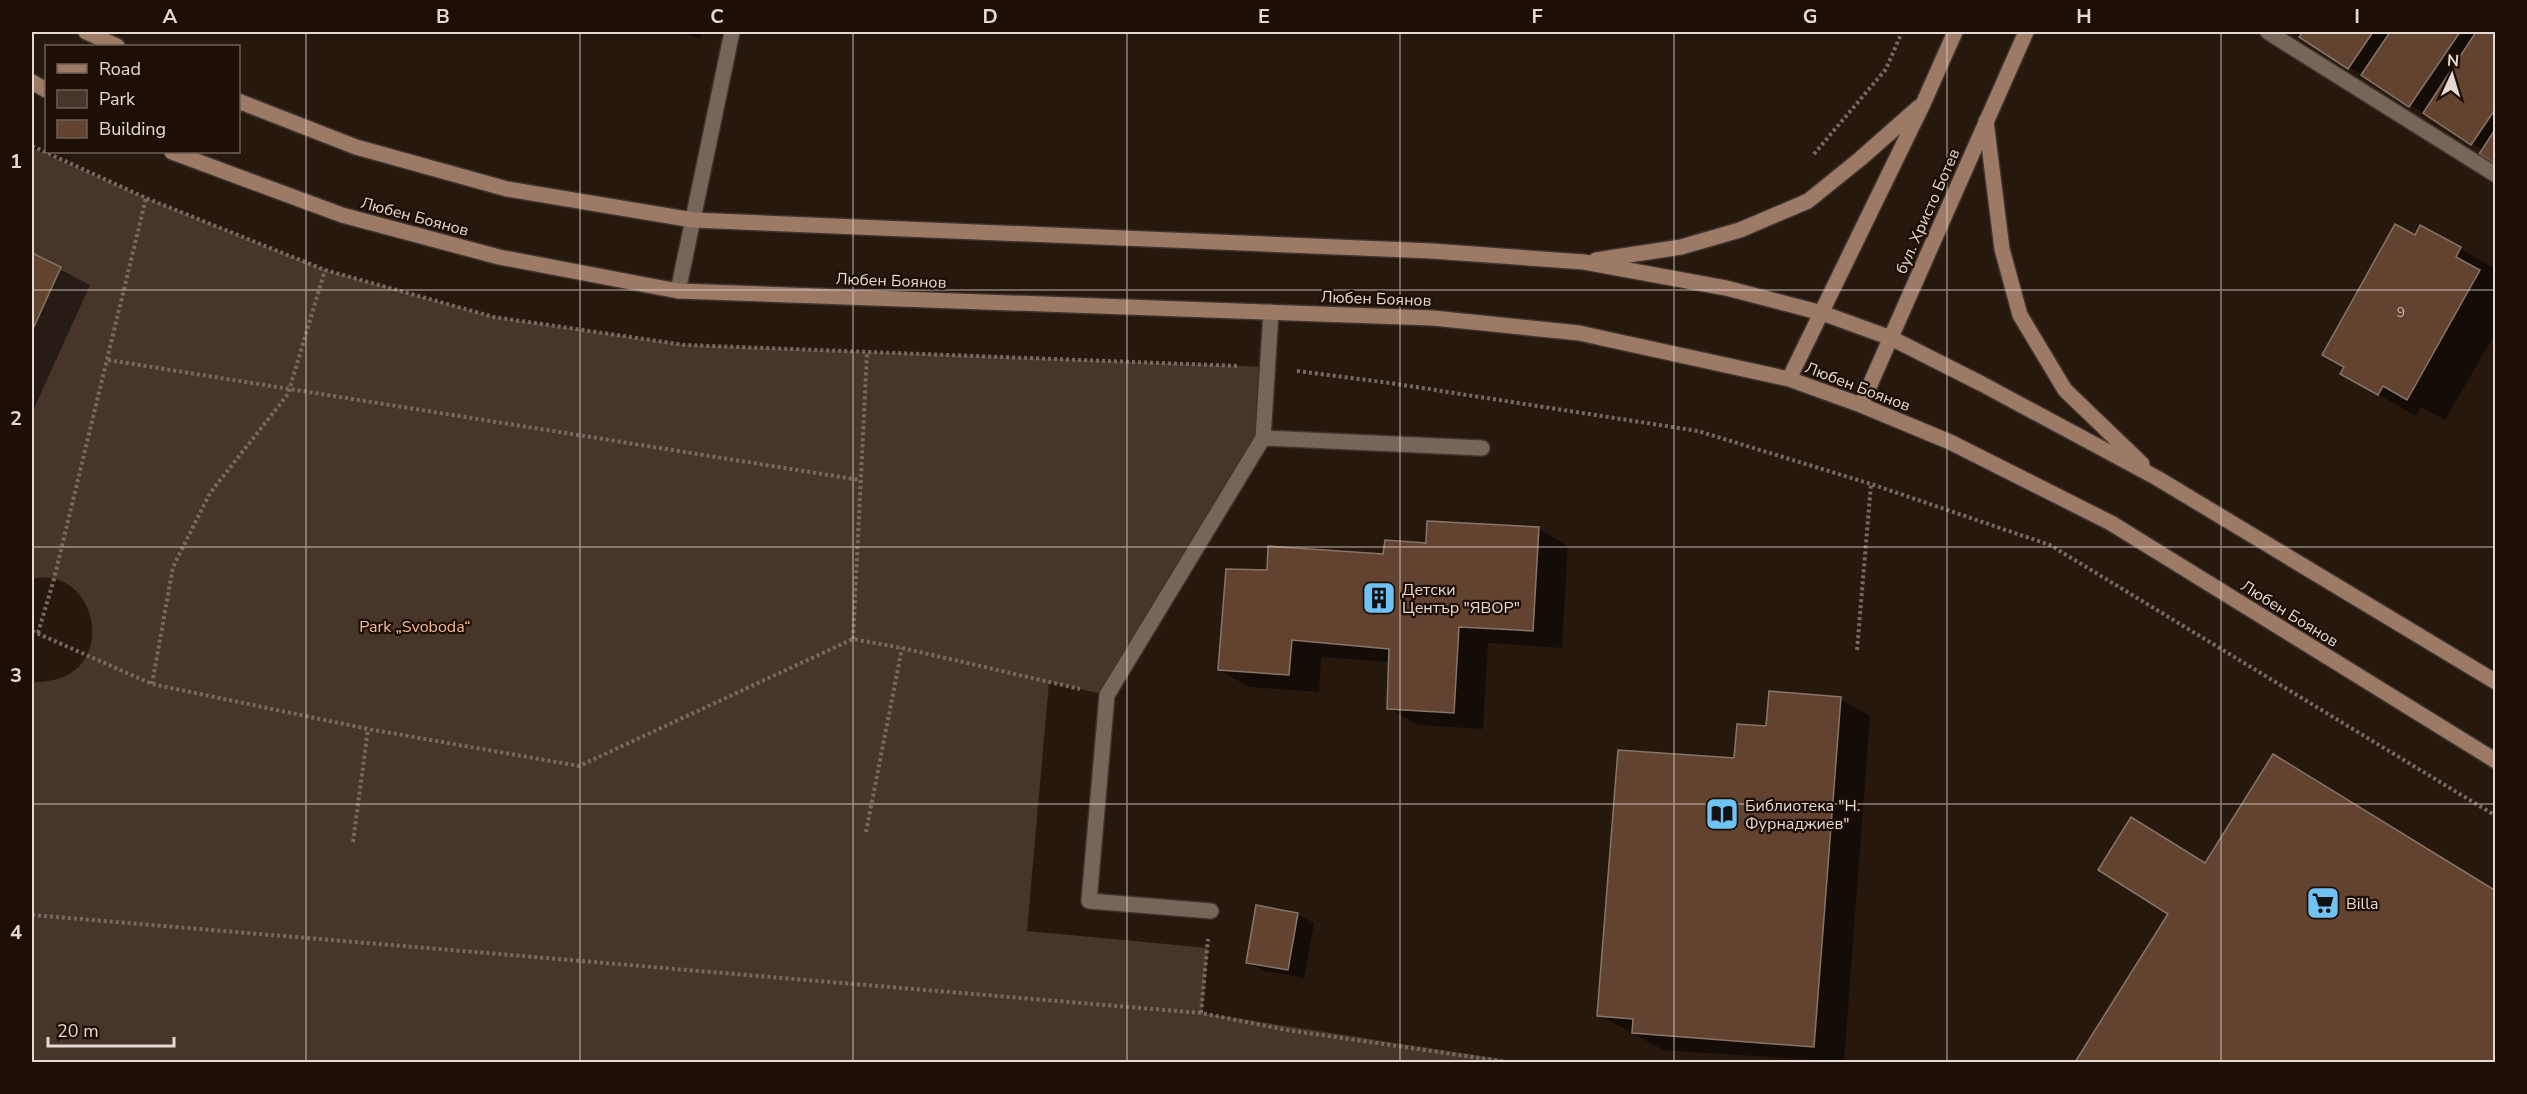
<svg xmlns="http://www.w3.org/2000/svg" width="2527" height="1094" viewBox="0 0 2527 1094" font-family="'Nunito Sans',sans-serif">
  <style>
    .green { fill: #483529 }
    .shadow { fill: #0007 }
    .building { fill: #624330; stroke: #887569; stroke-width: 1.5 }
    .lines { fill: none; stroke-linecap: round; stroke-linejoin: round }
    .lane-casing { stroke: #3e332e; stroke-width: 18 }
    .street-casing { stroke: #3e332e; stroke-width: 18 }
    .secondary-casing { stroke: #3e332e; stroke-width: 18 }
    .path { stroke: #766961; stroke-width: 4; stroke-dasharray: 3 3; stroke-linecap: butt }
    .lane { stroke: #78655a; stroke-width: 15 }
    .street { stroke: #78655a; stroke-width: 15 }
    .secondary { stroke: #9c7a65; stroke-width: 15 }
    .grid { fill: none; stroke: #e4d9d3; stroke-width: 1.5; stroke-opacity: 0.55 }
    .labels { text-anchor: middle; stroke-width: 4.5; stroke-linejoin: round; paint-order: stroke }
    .number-label { font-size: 14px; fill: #c4b4aa }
    .street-label { font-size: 16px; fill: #e4d9d3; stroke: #1d0f06 }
    .poi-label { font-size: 16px; fill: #e4d9d3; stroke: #1d0f06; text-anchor: start }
    .park-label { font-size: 16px; fill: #f5bb97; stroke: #1d0f06 }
    .neatline { fill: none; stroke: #e4d9d3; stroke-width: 2 }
    .grid-label { font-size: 20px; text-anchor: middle; font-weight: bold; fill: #e4d9d3 }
  </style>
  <rect width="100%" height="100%" fill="#27180e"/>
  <path class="green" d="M32 148 146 198 325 270 494 317 685 345 1267 367 1263 438 1107 695 1049 682 1027 931 1208 948 1202 1013 1520 1062H32V682C124 685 100 563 32 579V331L61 267 32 253Z"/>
  <path class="shadow" d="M677 32H702L700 38Z
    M2293 32H2496V163L2483 150Z
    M2421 227 2496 269 2493 279 2496 281V332L2445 420 2421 407 2416 416 2342 374Z
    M32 255 90 285 32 413Z
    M1539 529 1568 546 1562 648 1488 643 1483 729 1418 725 1388 708 1390 662 1321 657 1319 692 1249 687 1220 670 1268 571 1385 555 1427 545Z
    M1840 699 1870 716 1844 1062 1663 1050 1599 1015 1736 760 1768 728Z
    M2206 864 2496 892V1062H2077L2170 913Z
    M1298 914 1314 923 1304 978 1264 971 1248 962Z"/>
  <path class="building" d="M2303 32H2373L2348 69 2299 37Z
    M2390 32H2460L2409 107 2361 75Z
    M2476 32H2496V108L2471 145 2423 113Z
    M2496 128V165L2479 154Z
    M2395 224 2415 235 2420 225 2461 247 2456 257 2480 270 2407 400 2383 386 2378 395 2340 374 2344 367 2322 355Z
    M32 253 61 267 32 331Z
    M1427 521 1539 527 1533 631 1459 627 1454 713 1387 709 1389 649 1292 640 1289 675 1218 670 1226 569 1267 570 1268 546 1383 554 1385 540 1426 543Z
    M1769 691 1841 697 1814 1047 1632 1033 1633 1019 1597 1016 1618 750 1734 758 1737 724 1766 726Z
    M2273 754 2496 891V1062H2075L2168 914 2098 870 2131 817 2205 863Z
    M1256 905 1298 913 1288 970 1246 963Z"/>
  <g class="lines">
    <g class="lane-casing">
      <path id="lane" d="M678 291 732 32
        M1271 312 1263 438 1482 448
        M1211 911 1089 901 1107 695 1263 438"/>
    </g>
    <g class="street-casing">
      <path id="street" d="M2268 32 2496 175"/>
    </g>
    <g class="secondary-casing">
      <path id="secondary" d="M86 32 117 46
        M32 82 46 90
        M238 101 356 147 507 189 693 220 1432 251 1584 262 1726 288 1822 313 1891 338 1982 384 2157 478 2496 682
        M1986 121 2002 249 2020 315 2065 390 2142 464
        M172 152 342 215 499 257 678 291 1433 318 1579 333 1789 379 1861 405 1950 442 2111 523 2496 761
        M1596 260 1681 247 1740 230 1808 201 1860 159 1919 107
        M1789 379 1923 104 1955 32
        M1861 405 2026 32"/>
    </g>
    <path class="path" d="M32 146 146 198 325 270 494 317 685 345 1239 366
      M1814 154 1886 69 1902 32
      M108 360 860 480
      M1297 371 1390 383 1698 431 1871 484 2050 545 2496 816
      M32 631 152 684 368 729 579 766 853 639 902 648 1080 689
      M38 633 54 579 146 198
      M853 639 867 353
      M1857 650 1871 484
      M152 684 173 567 210 493 288 394 325 270
      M866 832 902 648
      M353 842 368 729
      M32 915 1201 1013 1287 1030 1507 1062
      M1201 1013 1208 939"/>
    <use href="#lane" class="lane"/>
    <use href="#street" class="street"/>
    <use href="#secondary" class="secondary"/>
  </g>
  <path class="grid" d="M306 32V1062M580 32V1062M853 32V1062M1127 32V1062M1400 32V1062M1674 32V1062M1947 32V1062M2221 32V1062M32 290H2496M32 547H2496M32 804H2496"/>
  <defs>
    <g id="building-square" transform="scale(1.725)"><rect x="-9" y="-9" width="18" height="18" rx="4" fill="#6fc2f4" stroke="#1d0f06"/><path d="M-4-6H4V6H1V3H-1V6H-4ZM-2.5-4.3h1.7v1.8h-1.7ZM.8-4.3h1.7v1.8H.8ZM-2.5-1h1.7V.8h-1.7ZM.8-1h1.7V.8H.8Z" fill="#111"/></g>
    <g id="library-square" transform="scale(1.725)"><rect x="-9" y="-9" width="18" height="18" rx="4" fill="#6fc2f4" stroke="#1d0f06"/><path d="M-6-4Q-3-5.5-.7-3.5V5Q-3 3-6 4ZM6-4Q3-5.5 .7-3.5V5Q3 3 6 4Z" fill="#111"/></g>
    <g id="supermarket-square" transform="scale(1.725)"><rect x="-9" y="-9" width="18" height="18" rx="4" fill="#6fc2f4" stroke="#1d0f06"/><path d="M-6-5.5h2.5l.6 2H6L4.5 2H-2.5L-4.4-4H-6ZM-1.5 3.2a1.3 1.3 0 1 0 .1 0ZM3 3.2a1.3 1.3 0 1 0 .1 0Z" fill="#111"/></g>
  </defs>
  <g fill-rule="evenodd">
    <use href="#building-square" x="1379" y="598"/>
    <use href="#library-square" x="1722" y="814"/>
    <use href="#supermarket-square" x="2323" y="903"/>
  </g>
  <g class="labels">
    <g class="number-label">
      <text x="2401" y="317">9</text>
    </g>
    <g class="street-label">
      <text transform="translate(1927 211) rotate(-66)" y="6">бул. Христо Ботев</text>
      <text transform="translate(415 216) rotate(15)" y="6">Любен Боянов</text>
      <text transform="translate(891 280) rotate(2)" y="6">Любен Боянов</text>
      <text transform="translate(1376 298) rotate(2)" y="6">Любен Боянов</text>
      <text transform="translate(1858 386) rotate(21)" y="6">Любен Боянов</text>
      <text transform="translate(2290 613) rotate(32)" y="6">Любен Боянов</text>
    </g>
    <g class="poi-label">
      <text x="1402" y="595">Детски<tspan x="1402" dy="18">Център "ЯВОР"</tspan></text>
      <text x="1745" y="811">Библиотека "Н.<tspan x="1745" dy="18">Фурнаджиев"</tspan></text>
      <text x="2346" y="909">Billa</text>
    </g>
    <g class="park-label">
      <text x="415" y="632">Park „Svoboda“</text>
    </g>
  </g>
  <rect width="2527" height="1094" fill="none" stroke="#1d0f06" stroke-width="66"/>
  <rect x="45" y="45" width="195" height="108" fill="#1d0f06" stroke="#6d6058" stroke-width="1.5"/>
  <rect x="57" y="64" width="30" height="9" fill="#9c7a65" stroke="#6d6058" stroke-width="1.5"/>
  <text x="99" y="75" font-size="18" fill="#e4d9d3">Road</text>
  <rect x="57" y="90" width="30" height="18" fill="#483529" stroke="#6d6058" stroke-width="1.5"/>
  <text x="99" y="105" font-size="18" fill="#e4d9d3">Park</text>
  <rect x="57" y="120" width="30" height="18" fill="#624330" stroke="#6d6058" stroke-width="1.5"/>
  <text x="99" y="135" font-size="18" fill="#e4d9d3">Building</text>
  <g transform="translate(2452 75) rotate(4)" stroke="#1d0f06" stroke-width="4.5" paint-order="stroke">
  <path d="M0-4.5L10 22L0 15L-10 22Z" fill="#e4d9d3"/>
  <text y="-9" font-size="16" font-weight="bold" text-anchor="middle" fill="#e4d9d3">N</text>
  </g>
  <path d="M48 1037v9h126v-9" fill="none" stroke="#e4d9d3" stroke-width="3"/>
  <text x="57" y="1037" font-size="18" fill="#e4d9d3" stroke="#1d0f06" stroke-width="4.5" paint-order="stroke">20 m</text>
  <rect x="33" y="33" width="2461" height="1028" class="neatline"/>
  <g class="grid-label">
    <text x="170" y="23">A</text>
    <text x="443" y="23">B</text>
    <text x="717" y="23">C</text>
    <text x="990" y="23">D</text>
    <text x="1264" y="23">E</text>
    <text x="1537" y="23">F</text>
    <text x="1810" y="23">G</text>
    <text x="2084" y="23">H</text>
    <text x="2357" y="23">I</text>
    <text x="16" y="168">1</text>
    <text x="16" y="425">2</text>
    <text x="16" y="682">3</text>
    <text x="16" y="939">4</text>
  </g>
</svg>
